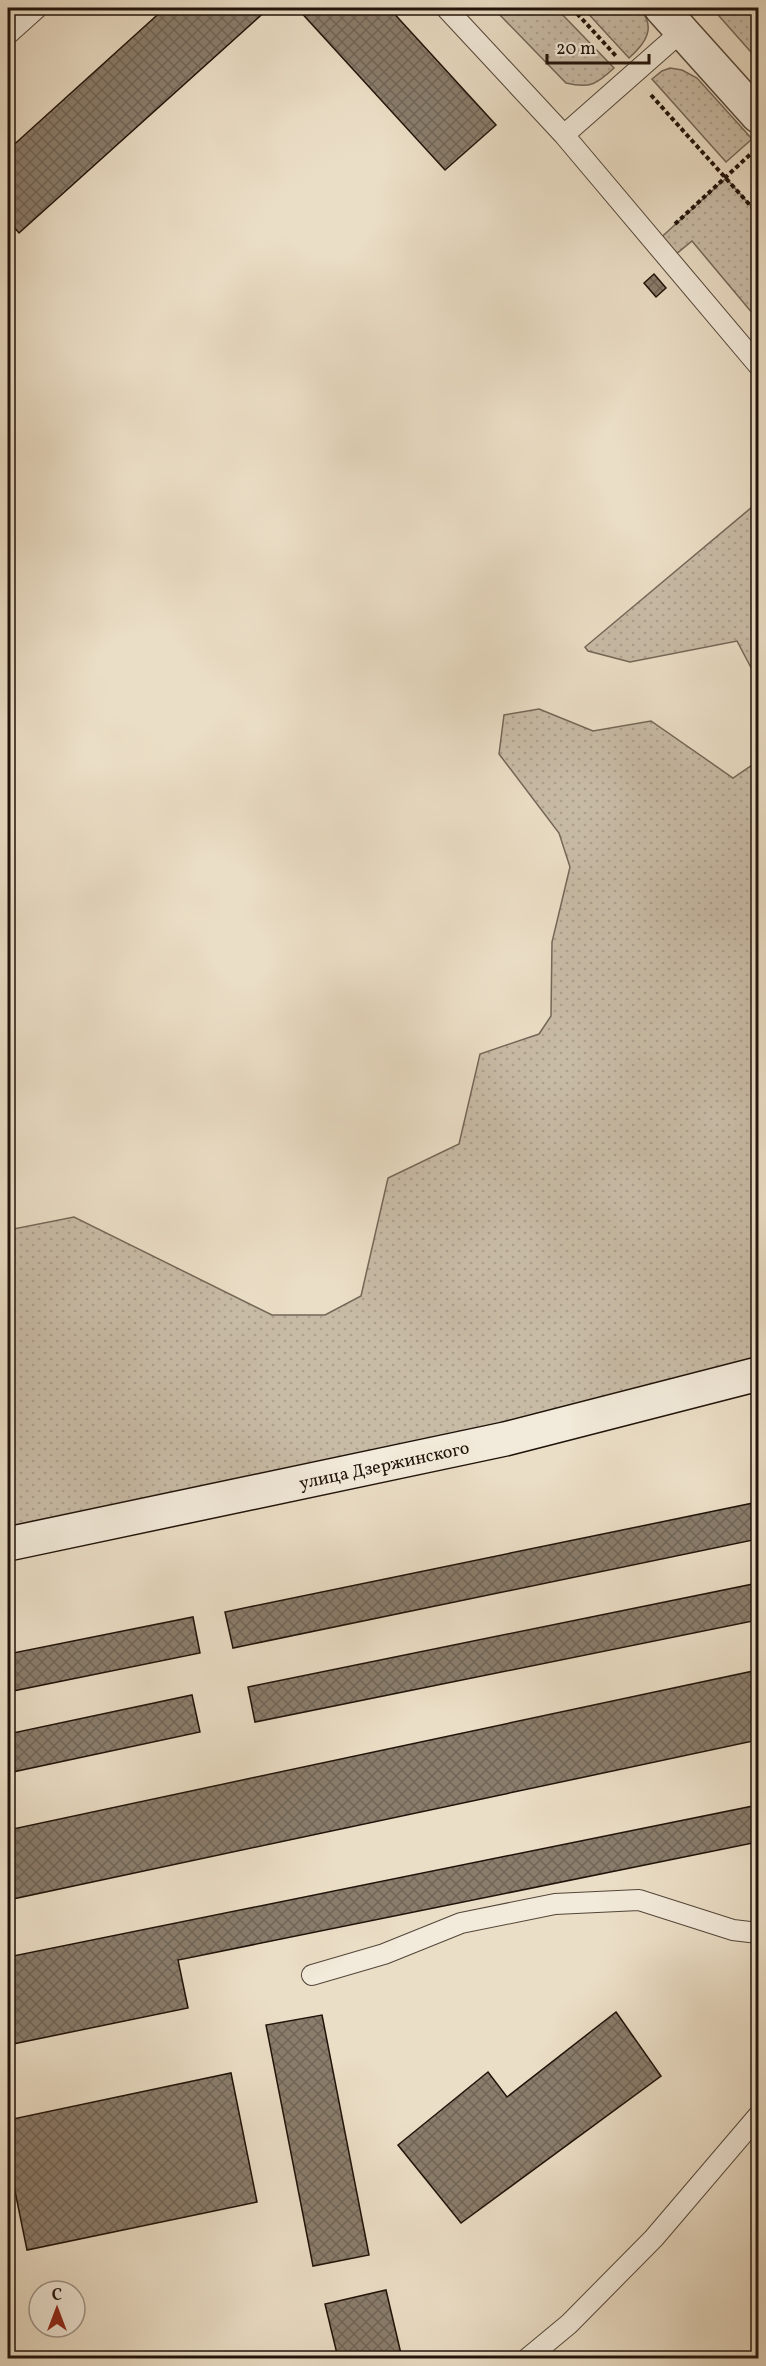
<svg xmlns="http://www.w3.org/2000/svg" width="766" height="2366" viewBox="0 0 766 2366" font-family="Vollkorn,serif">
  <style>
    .grass { fill: url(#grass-dots); stroke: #746758; stroke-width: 1.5 }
    .building { fill: url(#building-cross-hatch); stroke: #20130a; stroke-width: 1.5 }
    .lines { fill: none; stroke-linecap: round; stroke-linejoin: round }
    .service-casing { stroke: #534639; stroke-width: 22 }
    .tertiary-casing { stroke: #534639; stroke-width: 36 }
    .secondary-casing { stroke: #20130a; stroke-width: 36 }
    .path { stroke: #20130a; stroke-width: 4; stroke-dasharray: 4.5 3; stroke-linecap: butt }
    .service { stroke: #f2eada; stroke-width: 20 }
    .tertiary { stroke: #f2eada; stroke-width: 33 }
    .secondary { stroke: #f2eada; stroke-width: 33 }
    .labels { text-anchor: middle; stroke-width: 4.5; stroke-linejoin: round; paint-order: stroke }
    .street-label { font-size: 18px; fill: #20130a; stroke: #f2eada }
  </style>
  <defs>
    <pattern id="grass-dots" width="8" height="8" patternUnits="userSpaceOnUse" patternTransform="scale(1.5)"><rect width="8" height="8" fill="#c8bba6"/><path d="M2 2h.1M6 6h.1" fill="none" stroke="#aca08e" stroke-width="1.8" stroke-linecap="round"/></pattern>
    <pattern id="building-cross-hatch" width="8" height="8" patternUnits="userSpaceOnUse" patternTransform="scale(1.5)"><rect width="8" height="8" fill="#8a7d6c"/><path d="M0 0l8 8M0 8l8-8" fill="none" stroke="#706557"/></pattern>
  </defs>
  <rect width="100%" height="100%" fill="#ebdec6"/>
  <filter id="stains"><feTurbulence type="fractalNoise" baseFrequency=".00333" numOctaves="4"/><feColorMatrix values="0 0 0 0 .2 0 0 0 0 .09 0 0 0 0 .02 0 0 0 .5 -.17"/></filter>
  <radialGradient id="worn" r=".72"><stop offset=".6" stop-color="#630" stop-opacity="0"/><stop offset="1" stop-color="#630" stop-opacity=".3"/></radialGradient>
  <path class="grass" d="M498 8H556L614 68C597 84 590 89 566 83L498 13Z
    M583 8H639C657 27 646 43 629 58Z
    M712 8H746L758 21V60Z
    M670 68 682 70 697 78 752 139 726 162 652 79 662 71Z
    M726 178 758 214V320L692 241 669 260 655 243Z
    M758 502V681L737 641 630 662 588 651 585 647Z
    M539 709 593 731 651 721 733 778 758 761V1374L8 1544V1230L74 1217 272 1315H325L361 1296 388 1178 459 1144 480 1054 539 1034 551 1016 552 942 570 867 559 833 499 754 504 715Z"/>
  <path class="building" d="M165 8H269L19 233 8 220V150Z
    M297 8H389L496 125 445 170Z
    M654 274 666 288 656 297 644 283Z
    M758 1502V1539L233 1648 225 1612Z
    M758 1583V1620L255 1722 248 1687Z
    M193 1617 200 1653 8 1692V1654Z
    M758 1670V1740L8 1900V1830Z
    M192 1695 200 1732 8 1773V1734Z
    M758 1805V1842L178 1960 188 2008 8 2045V1957Z
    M616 2012 661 2076 461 2223 398 2145 488 2072 507 2097Z
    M322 2015 369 2255 313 2266 266 2025Z
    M231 2073 257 2202 27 2250 8 2157V2120Z
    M386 2290 402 2358H338L325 2304Z"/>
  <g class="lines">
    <g class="service-casing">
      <path id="service" d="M446 8 564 135 682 31
        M8 34 37 8
        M564 135 758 365
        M312 1975 384 1954 461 1923 555 1904 639 1900 733 1930 758 1933
        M528 2358 569 2324 654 2238 758 2116"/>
    </g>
    <g class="tertiary-casing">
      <path id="tertiary" d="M661 8 758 116"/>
    </g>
    <g class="secondary-casing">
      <path id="secondary" d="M8 1544 505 1439 758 1374"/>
    </g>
    <path class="path" d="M572 8 616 56
      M651 95 758 214
      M675 224 755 150"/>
    <use href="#service" class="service"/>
    <use href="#tertiary" class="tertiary"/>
    <use href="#secondary" class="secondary"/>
  </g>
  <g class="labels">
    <g class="street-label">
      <text transform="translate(384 1465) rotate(-12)" y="6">улица Дзержинского</text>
    </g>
  </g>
  <rect width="766" height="2366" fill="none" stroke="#ebdec6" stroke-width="30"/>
  <rect x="9" y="9" width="748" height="2348" fill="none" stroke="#20130a" stroke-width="3"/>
  <rect x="15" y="15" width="736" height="2336" fill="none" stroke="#20130a" stroke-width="1.5"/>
  <g transform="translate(57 2309)"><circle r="28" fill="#f2eada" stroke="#9e9487" stroke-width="1.5"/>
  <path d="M0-4.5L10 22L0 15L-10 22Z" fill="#8f2418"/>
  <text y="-9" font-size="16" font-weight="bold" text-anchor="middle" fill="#20130a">С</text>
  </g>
  <path d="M547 54v9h102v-9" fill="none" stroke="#20130a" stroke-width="3"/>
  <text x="556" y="54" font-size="18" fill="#20130a" stroke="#f2eada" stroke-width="4.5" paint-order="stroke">20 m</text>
  <rect width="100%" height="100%" filter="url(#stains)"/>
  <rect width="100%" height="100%" fill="url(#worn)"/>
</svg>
